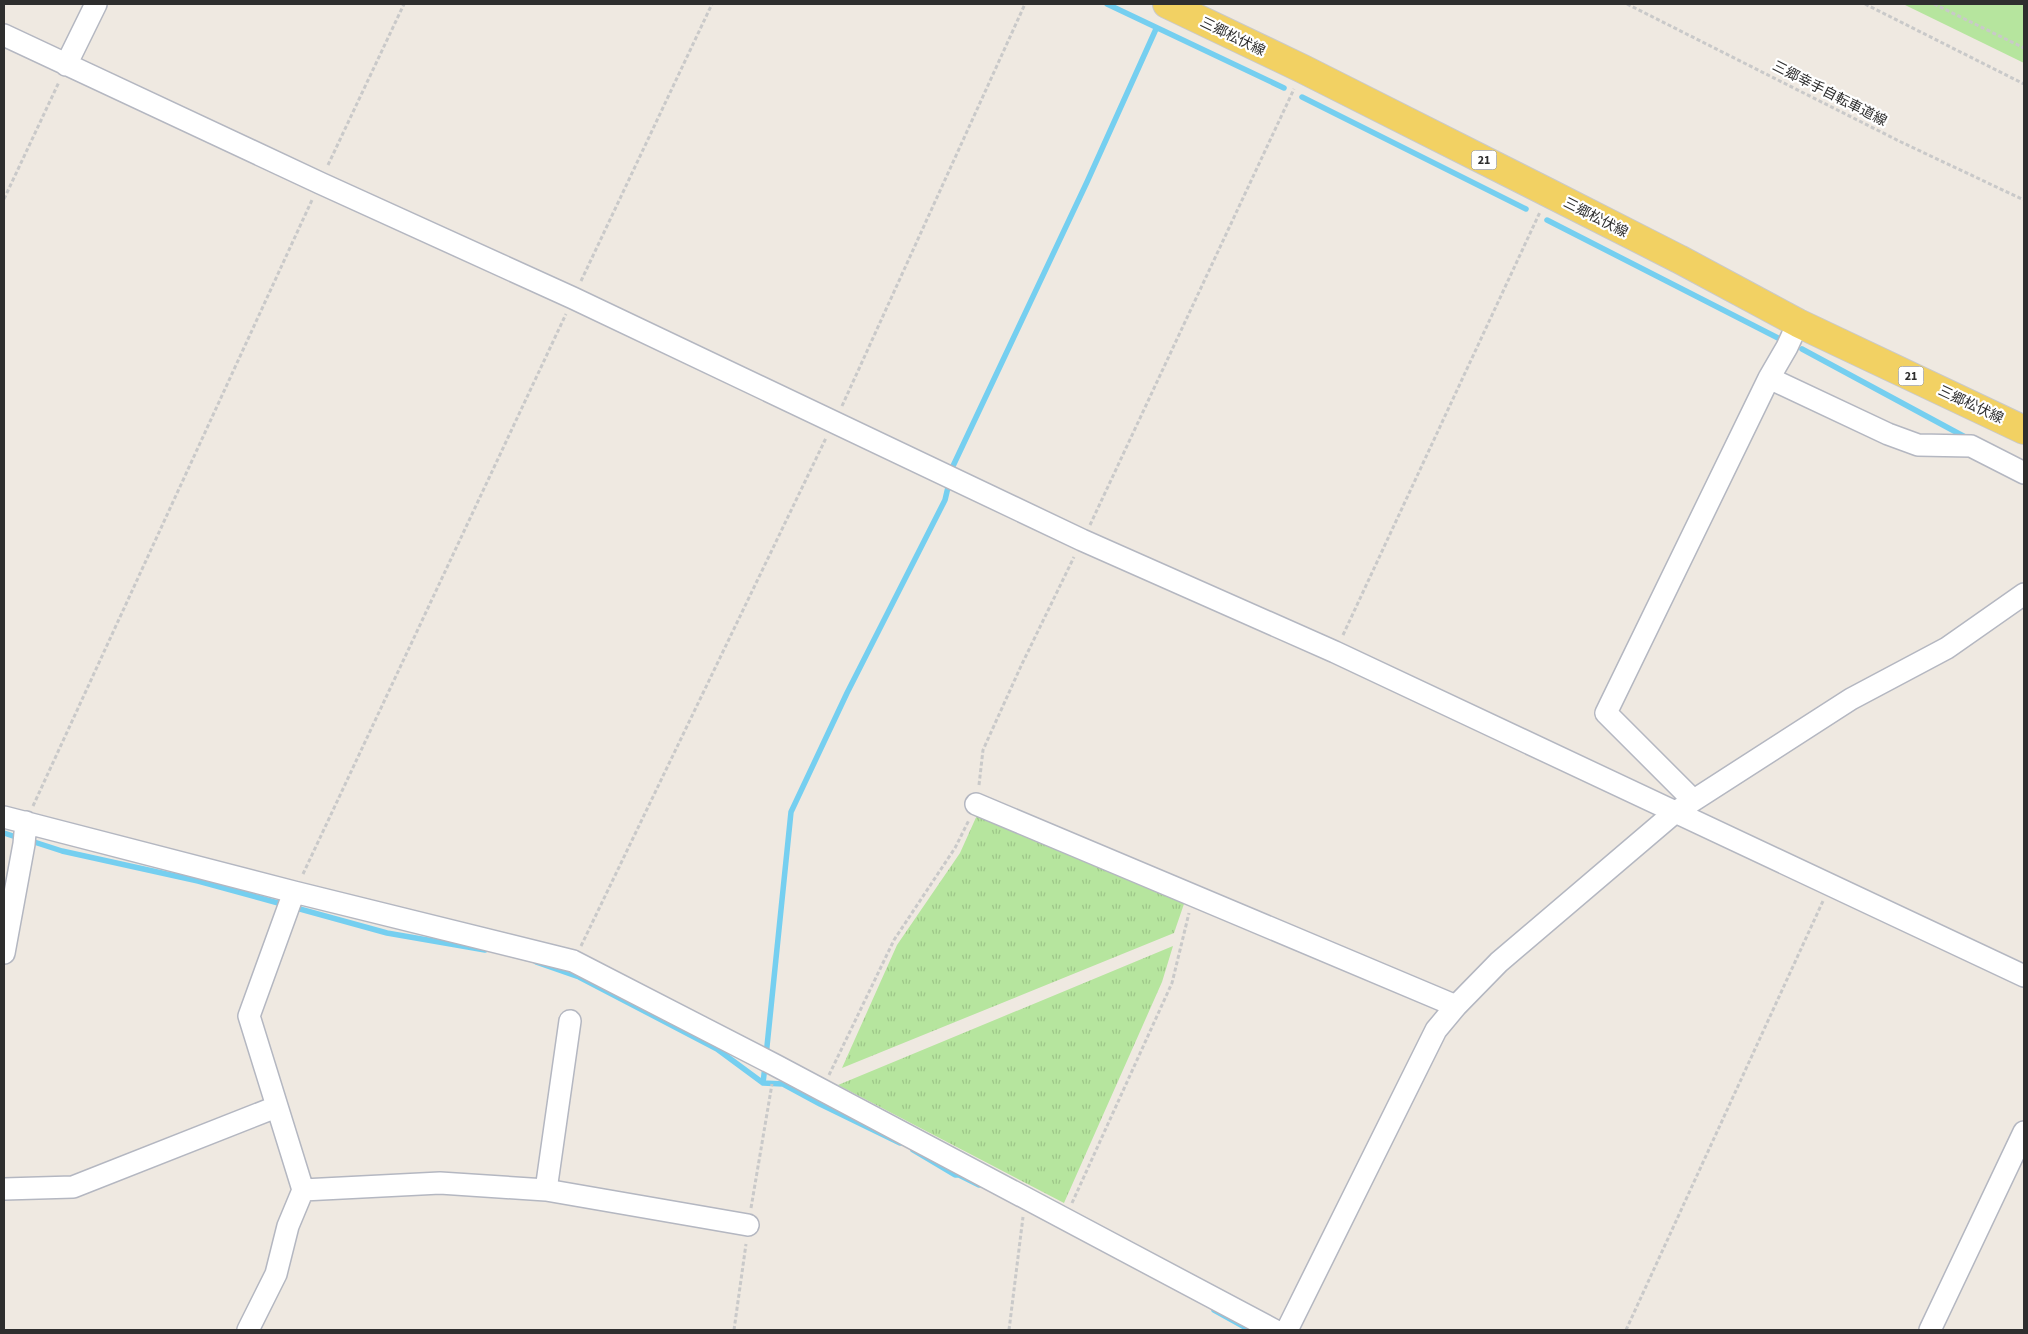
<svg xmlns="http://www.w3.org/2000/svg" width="2028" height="1334" viewBox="0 0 2028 1334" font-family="'Source Sans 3','Noto Sans JP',sans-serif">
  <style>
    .grass { fill: url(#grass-tufts) }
    .park { fill: #b6e59e }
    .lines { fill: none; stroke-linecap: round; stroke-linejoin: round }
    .stream { stroke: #75cff0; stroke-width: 5.5 }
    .minor-casing { stroke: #b4b7c1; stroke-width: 24 }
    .primary-casing { stroke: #c9c9c9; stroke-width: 30 }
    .path { stroke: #c9c9c9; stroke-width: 3; stroke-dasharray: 4 2.5; stroke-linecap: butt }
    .minor { stroke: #fff; stroke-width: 21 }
    .primary { stroke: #f2d163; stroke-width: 28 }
    .labels { text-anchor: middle; stroke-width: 4.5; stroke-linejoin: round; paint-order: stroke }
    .shield { fill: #fff; stroke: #6d6d6d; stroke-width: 1 }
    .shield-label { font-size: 12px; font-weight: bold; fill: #2e2e2e }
    .street-label { font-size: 14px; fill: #2e2e2e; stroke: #fff }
  </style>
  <defs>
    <pattern id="grass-tufts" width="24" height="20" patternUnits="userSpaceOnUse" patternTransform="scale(1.25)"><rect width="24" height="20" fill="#b6e59e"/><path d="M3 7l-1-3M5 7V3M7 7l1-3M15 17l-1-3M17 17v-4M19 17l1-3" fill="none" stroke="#9dc588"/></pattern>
  </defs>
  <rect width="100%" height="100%" fill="#efe9e1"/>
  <path class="grass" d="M978 813 1185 901 1174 933 842 1068 897 945 960 853Z
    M1173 946 1162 982 1064 1203 838 1085Z"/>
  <path class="park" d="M1903 4H2024V63Z"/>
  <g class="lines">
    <path class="stream" d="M1107 4 1284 88
      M1302 97 1526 209
      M1547 220 1778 338
      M1802 349 1967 438
      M4 833 19 838
      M28 840 62 851 198 881 387 933 485 950
      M536 962 579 977 717 1049 763 1083 783 1084 820 1104 900 1143
      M766 1056 791 812 847 693 945 500 953 466 1087 182 1156 29
      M763 1083 765 1066
      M913 1150 955 1175H959L979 1185
      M1214 1310 1250 1330"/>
    <g class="minor-casing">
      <path id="minor" d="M4 35 320 183 573 298 1082 540 1335 652 2024 976
        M66 65 96 4
        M1769 378 1888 434 1918 445 1971 446 2024 473
        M1693 800 1606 713 1769 378 1787 347 1798 323
        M976 804 1456 1006
        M4 817 294 892 573 961 775 1065 1274 1330
        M4 953 24 844 26 822
        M570 1021 546 1190 748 1225
        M4 1189 73 1187 276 1107
        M303 1190 440 1183 546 1190
        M248 1330 276 1274 288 1226 303 1190 249 1016 294 892
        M1287 1330 1436 1030 1456 1006 1499 962 1674 813 1851 699 1947 648 2024 594
        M1930 1330 2024 1132"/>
    </g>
    <g class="primary-casing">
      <path id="primary" d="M1167 4 1303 69 1549 193 1679 259 1798 323 2024 430"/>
    </g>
    <path class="path" d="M1627 4 1901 142 2024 200
      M1865 4 2024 84
      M1934 4 2024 48
      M328 165 404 4
      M4 199 59 82
      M581 281 712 4
      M842 406 1025 4
      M1090 525 1294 89
      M1343 635 1540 212
      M979 785 983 750 1021 666 1074 557
      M33 806 312 200
      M303 874 566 314
      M581 946 826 438
      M829 1075 894 940 955 848 969 820
      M1072 1203 1172 983 1189 913
      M751 1208 772 1084
      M734 1330 746 1244
      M1009 1330 1023 1217
      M1626 1330 1823 901"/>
    <use href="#minor" class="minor"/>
    <use href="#primary" class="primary"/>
  </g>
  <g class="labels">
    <g class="shield">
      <rect x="1471.5" y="150.5" width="25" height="19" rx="4"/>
      <rect x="1898.5" y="366.5" width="25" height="19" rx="4"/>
    </g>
    <g class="shield-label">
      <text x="1484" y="164">21</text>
      <text x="1911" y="380">21</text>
    </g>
    <g class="street-label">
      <text transform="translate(1233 36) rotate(26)" y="5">三郷松伏線</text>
      <text transform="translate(1830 93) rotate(27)" y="5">三郷幸手自転車道線</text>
      <text transform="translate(1596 217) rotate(27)" y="5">三郷松伏線</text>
      <text transform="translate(1971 404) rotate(25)" y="5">三郷松伏線</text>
    </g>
  </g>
  <rect width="2028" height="1334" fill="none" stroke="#2e2e2e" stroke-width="10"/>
</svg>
